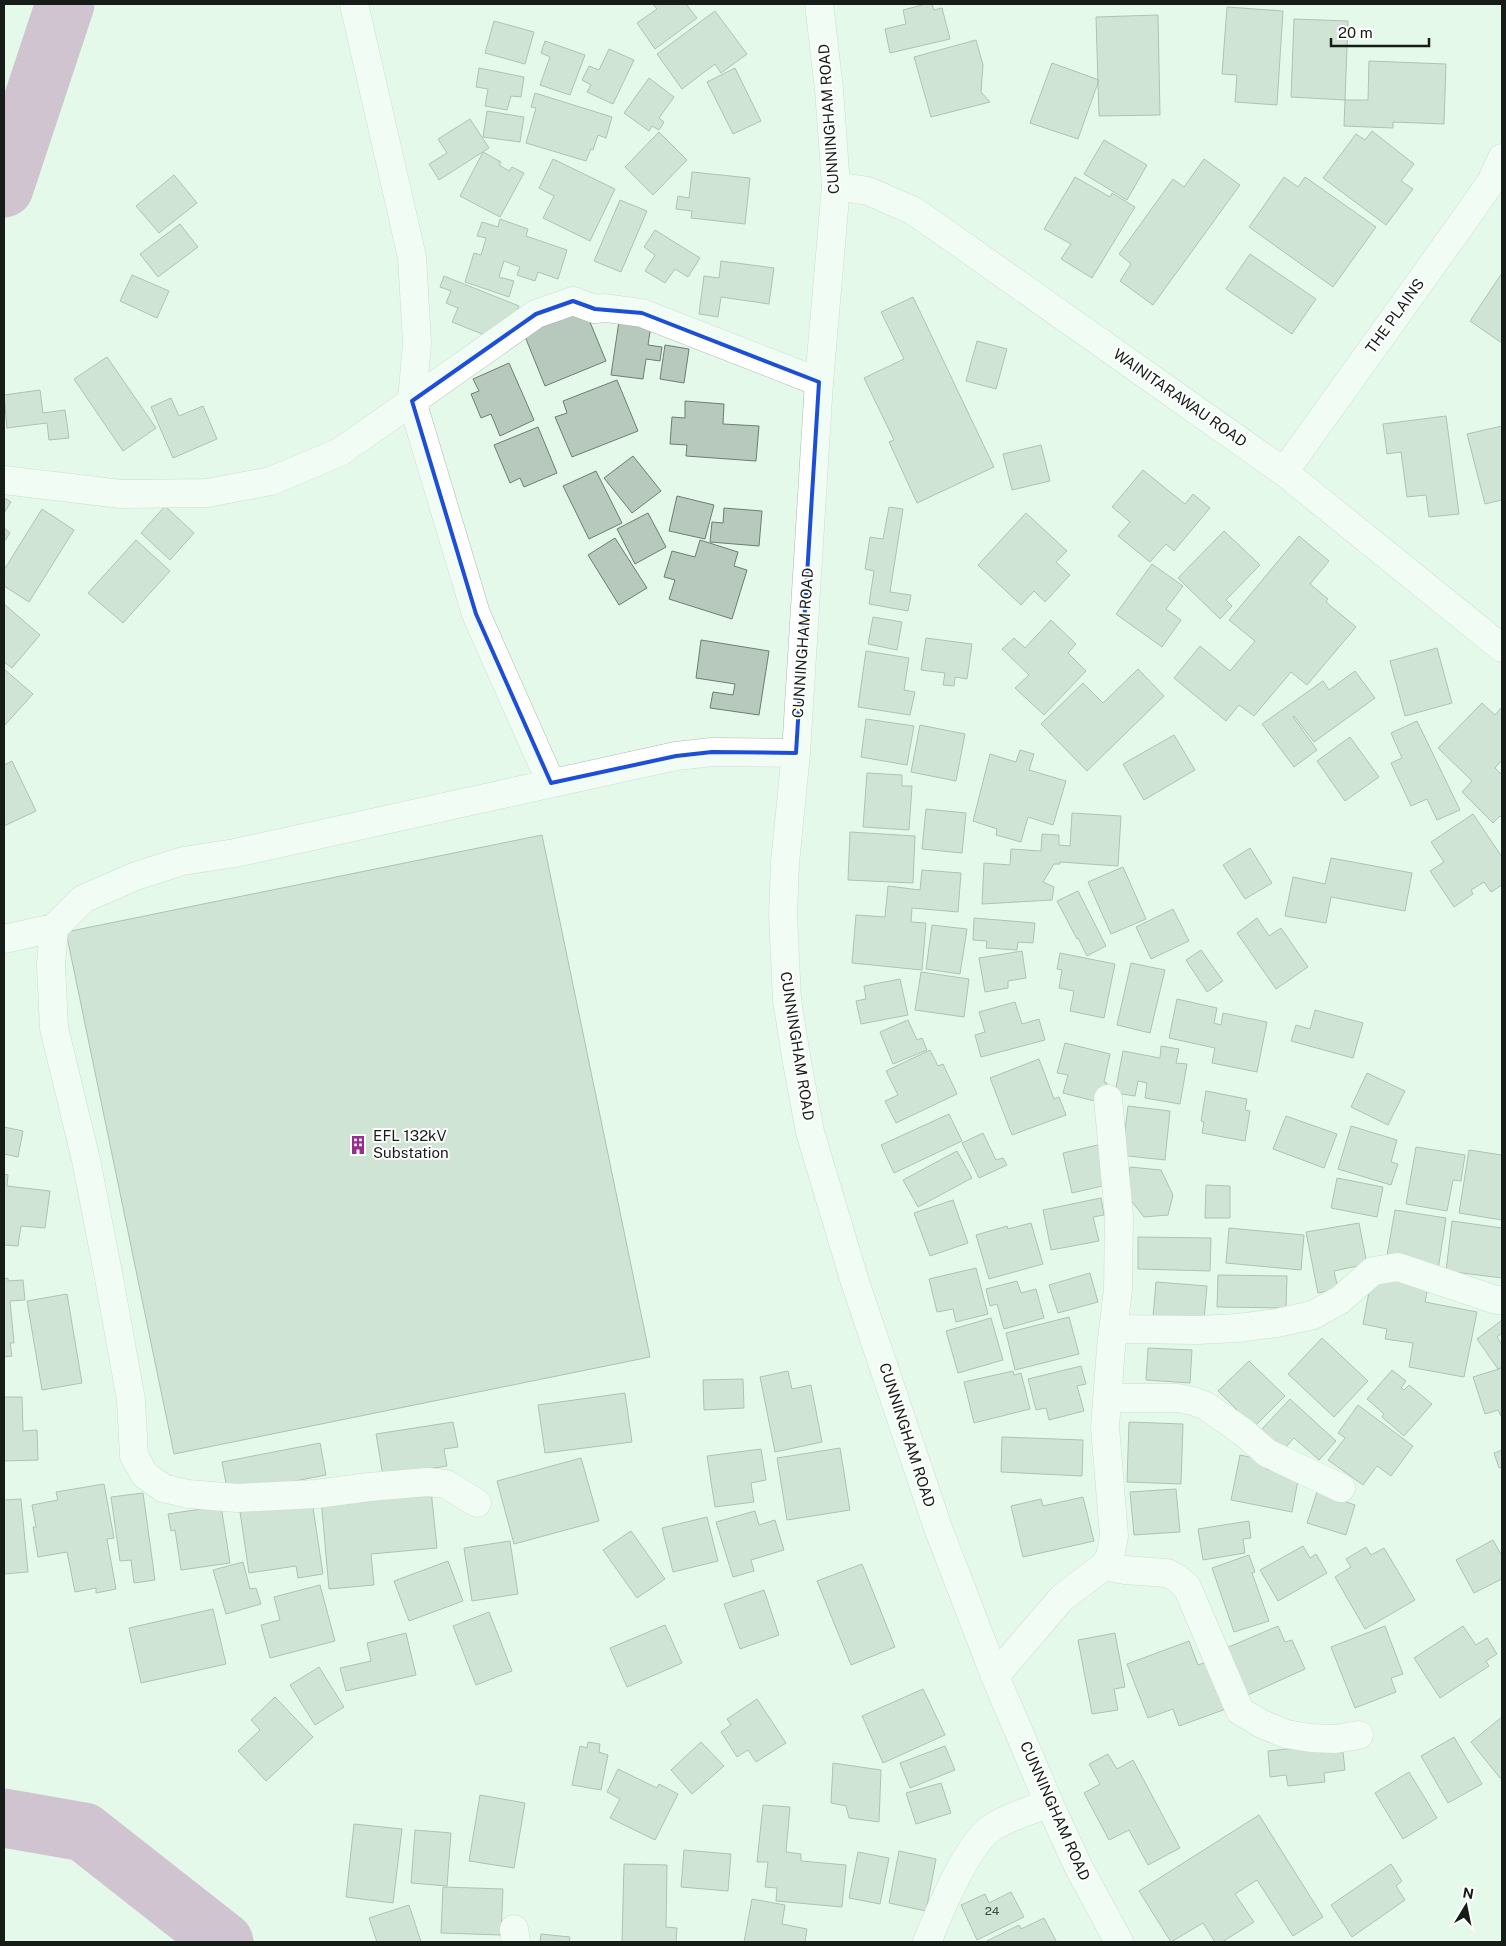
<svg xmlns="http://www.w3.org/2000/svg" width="1506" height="1946" viewBox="0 0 1506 1946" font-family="'Public Sans',sans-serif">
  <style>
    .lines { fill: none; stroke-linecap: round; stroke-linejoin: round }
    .river { stroke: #b783b1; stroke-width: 59 }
    .building { fill: #b7c9bc; stroke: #6c7d71 }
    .minor-casing { stroke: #aabcb0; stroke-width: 29 }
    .secondary-casing { stroke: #aabcb0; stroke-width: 29 }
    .minor { stroke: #fff; stroke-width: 28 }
    .secondary { stroke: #fff; stroke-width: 28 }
    .marked { fill: none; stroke: #1d4ed8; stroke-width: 4; stroke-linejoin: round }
    .labels { text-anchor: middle; stroke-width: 4; stroke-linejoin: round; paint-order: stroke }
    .number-label { font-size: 12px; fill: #3e4841 }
    .street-label { font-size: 15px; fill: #161d18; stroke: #fff }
    .poi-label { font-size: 15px; fill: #161d18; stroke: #fff; text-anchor: start }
  </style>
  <rect width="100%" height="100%" fill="#e5f9eb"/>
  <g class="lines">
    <path class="river" d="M4 188 65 4
      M4 1818 84 1832 224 1942"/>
  </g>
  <path class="building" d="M653 4H686L697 18 655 49 637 23 657 9Z
    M926 4H932L934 10 942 8 950 39 890 53 885 29 906 24 903 10Z
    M1227 7 1283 11 1277 105 1235 102 1237 75 1222 74Z
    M715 11 747 54 721 73 715 64 682 89 657 54Z
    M1158 15 1160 115 1099 116 1096 17Z
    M1294 19 1348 21 1345 100 1291 97Z
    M494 21 534 32 525 64 485 53Z
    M976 40 983 65 981 92 990 102 931 117 914 57Z
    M545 41 585 55 570 95 540 85 550 57 541 53Z
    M609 49 634 60 613 104 587 92 591 85 582 80 589 66 599 70Z
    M1369 61 1446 64 1444 124 1393 122V128L1344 126 1345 100H1368Z
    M1052 63 1099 80 1078 139 1030 123Z
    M479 68 524 77 521 97 511 96 507 110 485 106 488 89 476 87Z
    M735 68 761 121 733 134 707 82Z
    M649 78 674 97 659 118 664 122 659 130 652 126 649 131 624 113Z
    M535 93 612 117 606 138 598 135 593 150 591 149 586 161 526 143 536 108 531 107Z
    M487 111 524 117 520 142 483 137Z
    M470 119 489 148 439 180 429 164 447 153 438 139Z
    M1372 131 1414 164 1401 181 1413 189 1386 225 1323 178 1356 134 1365 140Z
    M659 132 687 160 653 195 625 167Z
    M1104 140 1147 165 1127 200 1084 174Z
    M483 152 501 162 499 165 509 171 512 167 524 173 500 217 460 196Z
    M553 159 615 189 590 241 543 218 554 196 539 188Z
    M1204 159 1240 185 1153 305 1120 281 1131 264 1119 254 1173 179 1184 187Z
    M692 172 750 178 745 224 691 218 692 211 676 209 678 196 689 198Z
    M174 175 197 203 159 233 136 206Z
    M1075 177 1110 197 1112 193 1135 207 1092 278 1061 259 1071 244 1044 229Z
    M1284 177 1298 187 1305 177 1376 227 1333 287 1249 227Z
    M620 200 647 211 621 272 594 261Z
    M500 219 528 229 526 236 567 250 558 279 538 272 535 281 517 275 520 267 504 261 499 277 514 281 509 297 465 282 474 253 481 255 486 238 477 236 482 222 498 227Z
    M180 224 198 247 158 277 140 254Z
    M655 230 700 258 688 277 675 269 665 283 645 271 655 255 644 247Z
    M1250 254 1316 299 1292 334 1226 289Z
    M721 261 774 268 769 304 721 297 718 317 699 314 704 276 719 278Z
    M1502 273V343L1470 321Z
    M132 275 169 291 157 318 120 301Z
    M444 276 519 306 508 333 497 340 452 322 458 308 446 303 451 291 440 287Z
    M913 297 994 467 917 503 889 442 894 440 864 378 904 359 881 312Z
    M585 310 606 361 545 386 524 334Z
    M619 321 651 326 648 345 662 347 660 361 646 359 643 379 611 375Z
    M977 341 1007 349 996 389 966 381Z
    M665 345 689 349 684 383 660 379Z
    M107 357 156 428 123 451 74 379Z
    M509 363 534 420 500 436 491 414 481 418 471 394 479 391 473 379Z
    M617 380 638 431 572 457 555 417 567 413 563 401Z
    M40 390 43 413 65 410 69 438 49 440 47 423 7 428 4 395Z
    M171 398 179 416 203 406 217 439 173 458 151 407Z
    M685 401 724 404 723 424 759 426 756 461 686 456 687 445 670 444 672 417 685 418Z
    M1446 416 1459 514 1429 517 1426 495 1407 497 1401 452 1387 454 1383 424Z
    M1502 426V500L1485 504 1467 434Z
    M538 427 557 473 524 487 520 478 510 483 494 445Z
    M1041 445 1050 481 1012 490 1003 454Z
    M633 456 661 491 632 513 604 478Z
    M1143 470 1185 504 1193 494 1210 508 1174 551 1166 544 1150 562 1118 536 1130 522 1112 507Z
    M596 471 622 523 589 539 563 486Z
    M677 496 714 505 705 539 669 531Z
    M4 498 11 502 4 513Z
    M165 506 194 533 170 560 141 533Z
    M889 507 903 509 890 592 911 595 908 611 869 604 874 571 865 569 870 537 883 539Z
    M724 508 762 511 759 546 710 542 712 522 723 523Z
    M42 509 74 530 29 602 4 586V570Z
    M648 513 666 547 635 564 617 529Z
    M1026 513 1067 551 1056 562 1070 575 1045 602 1034 591 1021 605 978 565Z
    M4 528 10 533 4 542Z
    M1224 531 1260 565 1226 600 1232 606 1220 619 1178 578Z
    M1299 536 1329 561 1310 584 1328 599 1326 602 1356 627 1307 685 1291 672 1254 716 1239 705 1226 721 1174 678 1200 646 1230 671 1255 641 1229 620Z
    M615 538 647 588 619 605 588 555Z
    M136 540 170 571 123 623 88 593Z
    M700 540 738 552 734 566 747 570 732 619 669 599 675 580 664 577 672 551 695 557Z
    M1152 564 1183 586 1166 609 1181 620 1162 647 1116 614Z
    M4 604 40 635 12 668 4 662Z
    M873 617 902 622 897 650 868 644Z
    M1051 620 1076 644 1068 653 1086 671 1044 715 1015 688 1029 675 1002 649 1014 638 1025 648Z
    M926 638 972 644 967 679 955 677 954 686 943 685 945 673 921 670Z
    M701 640 769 651 759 715 710 708 713 692 733 695 735 684 696 678Z
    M1437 648 1452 703 1405 716 1390 661Z
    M866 651 909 658 904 690 915 692 910 715 858 707Z
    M4 669 33 694 4 726Z
    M1138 669 1164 696 1087 771 1041 724 1083 683 1103 703Z
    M1355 671 1375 698 1314 742 1294 716 1293 717 1317 750 1294 767 1262 724 1323 681 1329 690Z
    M1482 703 1495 715 1502 707V760L1495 768 1502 775V818L1500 816 1493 823 1462 792 1472 781 1438 748Z
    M866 719 914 726 907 765 861 757Z
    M1417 721 1460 810 1437 820 1427 799 1411 806 1391 763 1402 758 1391 733Z
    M920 725 965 734 956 781 911 772Z
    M1174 735 1195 770 1144 800 1123 764Z
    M1350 737 1379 777 1345 801 1317 761Z
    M1020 750 1034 754 1029 770 1066 781 1053 825 1028 817 1021 842 996 835 997 829 973 821 990 754 1016 762Z
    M12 761 36 811 4 826V765Z
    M867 773 902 775V786H912L909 830 863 827Z
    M926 809 966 813 962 853 922 849Z
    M1072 813 1121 816 1118 866 1060 862V864H1054L1043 882 1054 887 1052 900 982 904 984 863 1010 865 1011 849 1041 851 1042 834 1059 835V845L1070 846Z
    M1473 814 1502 857V885L1491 892 1484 882 1471 890 1473 894 1454 907 1430 871 1444 862 1431 842Z
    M850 832 915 836 913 883 848 880Z
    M542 835 650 1357 174 1454 66 932Z
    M1250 848 1272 883 1245 899 1223 865Z
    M1331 858 1412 873 1405 911 1331 897 1326 923 1285 916 1293 877 1325 884Z
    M1123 867 1146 919 1111 934 1088 882Z
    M922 870 961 873 958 912 912 908 911 922 926 923 922 970 852 963 856 915 885 917 888 886 920 890Z
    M1078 891 1106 946 1087 956 1078 938 1077 939 1057 901Z
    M1173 909 1189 941 1151 959 1136 927Z
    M974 918 1035 923 1033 943 1018 942 1017 950 986 948 987 941 973 940Z
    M1257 918 1269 936 1281 928 1308 967 1276 989 1237 933Z
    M932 925 967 929 960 974 926 969Z
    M1201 950 1223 981 1207 992 1186 960Z
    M1022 951 1026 978 1008 981V988L985 992 979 958Z
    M1060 953 1115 964 1104 1018 1070 1011 1074 991 1059 988 1062 970 1057 969Z
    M1131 963 1165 970 1150 1033 1117 1025Z
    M921 972 969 979 964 1017 915 1010Z
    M900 979 908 1015 861 1024 856 1001 866 999 864 986Z
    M1177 999 1217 1008 1214 1023 1221 1025 1223 1013 1267 1022 1257 1072 1212 1063 1215 1048 1169 1038Z
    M1015 1002 1022 1024 1039 1019 1045 1040 981 1057 975 1035 985 1032 979 1012Z
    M1315 1010 1363 1023 1353 1058 1291 1041 1296 1025 1310 1029Z
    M908 1020 917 1040 922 1038 927 1050 893 1064 880 1032Z
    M1065 1043 1110 1054 1104 1082 1107 1083 1102 1103 1063 1093 1068 1075 1057 1073Z
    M1161 1046 1179 1049 1176 1063 1187 1064 1180 1104 1145 1098 1147 1083 1138 1081 1135 1096 1115 1093 1123 1051 1160 1058Z
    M930 1050 938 1066 943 1064 957 1094 896 1123 885 1101 898 1095 886 1071Z
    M1039 1059 1054 1099 1059 1097 1066 1115 1012 1135 990 1078Z
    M1367 1073 1405 1091 1388 1125 1351 1107Z
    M1206 1091 1247 1099 1245 1110 1250 1111 1245 1141 1202 1133 1204 1122 1201 1121Z
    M1128 1106 1170 1111 1165 1160 1119 1155 1124 1139Z
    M949 1114 962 1141 894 1173 881 1145Z
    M1286 1116 1337 1134 1324 1168 1273 1149Z
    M1351 1126 1397 1140 1391 1162 1398 1164 1391 1185 1338 1169Z
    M4 1127 23 1131 18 1157 4 1154Z
    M983 1133 996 1160 1003 1158 1007 1165 979 1178 962 1143Z
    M1102 1144 1111 1184 1072 1193 1063 1153Z
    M1416 1147 1465 1155 1461 1181 1453 1180 1447 1211 1406 1204Z
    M1469 1150 1502 1155V1220L1459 1213Z
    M957 1151 972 1178 918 1207 903 1180Z
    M1130 1167 1161 1170 1173 1195 1168 1215 1144 1217 1126 1194Z
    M4 1174 8 1175 7 1186 50 1191 45 1228 21 1226 18 1246 4 1245Z
    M1337 1178 1383 1187 1377 1217 1331 1208Z
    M1206 1185 1230 1186V1218H1205Z
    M1101 1198 1104 1215 1093 1217 1099 1241 1051 1250 1043 1210Z
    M953 1200 968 1243 930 1256 914 1213Z
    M1395 1210 1446 1218 1438 1270 1386 1261Z
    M1452 1221 1502 1228V1278L1446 1271Z
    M1031 1223 1043 1264 989 1279 976 1235 1007 1226 1008 1229Z
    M1359 1223 1367 1264 1334 1271 1338 1289 1318 1293 1306 1232Z
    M1229 1228 1304 1235 1301 1270 1226 1263Z
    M1138 1237 1211 1238 1210 1271 1138 1269Z
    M976 1268 988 1314 956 1322 953 1309 937 1312 929 1279Z
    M1090 1273 1098 1302 1058 1313 1049 1285Z
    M1218 1275 1287 1276 1286 1308 1217 1307Z
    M1372 1276 1428 1287 1425 1302 1477 1312 1464 1377 1409 1367 1413 1343 1385 1339 1387 1329 1363 1324Z
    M8 1278V1281L23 1280 25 1300 10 1301 14 1343H10L12 1356 4 1357V1279Z
    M1017 1281 1021 1293 1036 1289 1044 1318 1004 1329 997 1304 990 1306 986 1289Z
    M1156 1282 1207 1286 1204 1320 1153 1317Z
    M67 1294 82 1383 42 1390 27 1301Z
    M1069 1317 1079 1354 1015 1370 1006 1333Z
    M991 1318 1003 1360 958 1373 946 1331Z
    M1502 1320V1333L1497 1337 1502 1345V1366L1498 1369 1477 1339Z
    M1322 1338 1368 1381 1334 1417 1288 1374Z
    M1148 1348 1192 1350 1190 1383 1146 1380Z
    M1249 1361 1285 1396 1254 1427 1218 1391Z
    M1081 1366 1086 1384 1077 1386 1084 1411 1049 1420 1046 1408 1036 1410 1028 1379Z
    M1502 1368V1415L1501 1416 1498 1410 1485 1414 1473 1377Z
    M1392 1370 1406 1381 1401 1388 1404 1390 1409 1385 1432 1404 1404 1436 1382 1417 1384 1414 1367 1399Z
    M788 1371 792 1389 811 1385 822 1442 775 1452 760 1377Z
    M1013 1371 1014 1375 1021 1373 1030 1409 974 1423 964 1382Z
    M743 1379 744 1408 704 1410 703 1380Z
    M625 1393 632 1442 545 1453 538 1405Z
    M4 1397H22L23 1431 37 1430 38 1460 4 1461Z
    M1290 1399 1336 1441 1319 1460 1294 1438 1283 1450 1261 1430Z
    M1358 1405 1413 1446 1391 1476 1377 1466 1363 1485 1328 1460 1345 1438 1338 1433Z
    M453 1422 458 1447 444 1449 447 1466 383 1476 376 1434Z
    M1129 1422 1183 1424 1181 1484 1127 1482Z
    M1002 1437 1083 1440 1082 1476 1001 1472Z
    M320 1443 326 1475 228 1494 222 1462Z
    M840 1448 850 1510 787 1520 777 1458Z
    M761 1449 766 1480 751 1483 754 1502 715 1507 707 1456Z
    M1502 1450V1467L1499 1468 1494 1453Z
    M1240 1455 1267 1461 1266 1469 1299 1475 1292 1512 1231 1500Z
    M581 1458 599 1521 514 1544 497 1481Z
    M104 1484 114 1538 107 1539 116 1589 96 1593V1588L75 1592 67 1552 38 1557 33 1527H36L32 1505 58 1500 56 1492Z
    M1176 1489 1180 1532 1134 1535 1130 1492Z
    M431 1490 437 1548 371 1554 374 1585 329 1589 321 1499Z
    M1317 1492 1355 1505 1346 1535 1307 1523Z
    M143 1493 155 1580 134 1583 131 1560 120 1561 111 1497Z
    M1083 1497 1094 1541 1023 1557 1011 1506 1041 1499 1043 1506Z
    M21 1499 28 1572 4 1574V1500Z
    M312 1501 323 1574 298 1578 296 1566 249 1573 240 1512Z
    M221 1506 230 1563 181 1570 175 1530 171 1531 168 1514Z
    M755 1511 759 1525 775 1520 784 1550 751 1560 754 1571 733 1577 716 1522Z
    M707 1517 718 1561 673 1572 662 1528Z
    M1249 1521 1251 1538 1243 1539 1245 1553 1203 1560 1198 1529Z
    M631 1531 665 1579 637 1598 603 1550Z
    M1493 1540 1502 1556V1579L1474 1593 1456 1560Z
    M510 1541 518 1594 472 1601 464 1548Z
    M1303 1546 1310 1558 1316 1554 1327 1573 1278 1601 1260 1570Z
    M1366 1547 1371 1555 1384 1548 1415 1600 1365 1629 1335 1577 1351 1567 1346 1559Z
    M1249 1555 1255 1572 1252 1573 1269 1621 1234 1632 1212 1568Z
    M448 1561 463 1601 409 1621 394 1581Z
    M243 1562 250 1589 256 1588 261 1604 226 1614 213 1570Z
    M862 1564 895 1647 851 1665 817 1581Z
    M320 1585 335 1641 270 1658 261 1625 280 1620 274 1597Z
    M764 1590 779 1635 740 1649 724 1604Z
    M213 1609 226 1664 141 1683 129 1628Z
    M489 1612 512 1671 476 1685 453 1626Z
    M665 1625 682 1663 627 1687 610 1648Z
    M1278 1626 1285 1642 1292 1640 1305 1669 1239 1699 1224 1649Z
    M1385 1626 1403 1674 1391 1678 1396 1692 1355 1708 1331 1647Z
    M1463 1626 1476 1645 1487 1638 1497 1654 1486 1661 1489 1666 1440 1698 1414 1658Z
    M406 1633 416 1675 346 1691 340 1668 371 1661 367 1643Z
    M1115 1633 1125 1687 1114 1689 1118 1710 1092 1714 1078 1640Z
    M1189 1641 1198 1665 1209 1661 1226 1709 1179 1726 1173 1709 1148 1718 1127 1664Z
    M319 1667 344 1707 315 1725 290 1685Z
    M923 1689 945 1735 883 1763 862 1716Z
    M275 1697 313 1737 266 1781 238 1751 260 1730 251 1720Z
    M757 1699 786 1743 756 1762 748 1750 737 1757 721 1732 731 1725 727 1719Z
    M1502 1717V1777L1500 1778 1471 1742Z
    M1454 1737 1482 1784 1448 1803 1421 1756Z
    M588 1742 600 1744 599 1752 608 1755 601 1790 572 1785 580 1746 587 1748Z
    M701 1742 724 1766 692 1794 671 1770Z
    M1342 1743 1345 1770 1324 1773 1325 1782 1288 1786 1286 1775 1270 1777 1268 1751Z
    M945 1746 955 1770 910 1788 900 1763Z
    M1108 1754 1117 1769 1133 1760 1180 1848 1148 1865 1129 1830 1109 1840 1084 1793 1100 1784 1089 1764Z
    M833 1763 881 1770 879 1822 849 1818 846 1806 831 1803Z
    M618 1769 657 1788 659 1784 678 1794 655 1840 610 1818 620 1799 607 1792Z
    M1409 1772 1437 1818 1403 1839 1375 1793Z
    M941 1783 951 1813 916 1824 906 1793Z
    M480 1795 525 1803 514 1868 469 1861Z
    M763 1805 790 1807 786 1852 801 1854V1861L846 1865 842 1907 776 1901 777 1888 765 1887 768 1862H757Z
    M1259 1815 1323 1917 1293 1936 1257 1880 1235 1894 1254 1922 1222 1942H1215L1203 1923 1171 1942 1139 1891Z
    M354 1824 402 1829 393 1903 346 1897Z
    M415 1830 451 1833 447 1886 411 1883Z
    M684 1850 731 1854 728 1891 681 1887Z
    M899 1851 936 1859 926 1911 889 1903Z
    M858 1852 889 1858 880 1904 849 1898Z
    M624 1864 667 1865 666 1927 677 1928 676 1942H622Z
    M1391 1864 1402 1881 1396 1886 1405 1900 1352 1937 1331 1905Z
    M443 1887 503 1889 501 1935 441 1933Z
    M1011 1892 1024 1917 977 1940 961 1905 985 1894 989 1903Z
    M752 1899 785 1905 782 1924 807 1929 805 1942H744Z
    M409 1905 421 1942H377L369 1918Z
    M1044 1918 1056 1941 1054 1942H985L1019 1925 1021 1929Z
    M541 1934 570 1937 569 1942H540Z"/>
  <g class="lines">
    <g class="minor-casing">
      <path id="minor" d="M354 4 412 257 417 343 412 401 476 614 551 783
        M836 186 868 191 914 211 1284 472 1502 648
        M1284 472 1463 222 1491 182 1502 158
        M4 480 121 494 207 493 271 481 340 452 536 314 573 301 595 309 605 308 642 313 819 382
        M4 939 54 928
        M1113 1329 1198 1330 1238 1328 1277 1323 1313 1315 1340 1300 1373 1271 1398 1267 1496 1300H1502
        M1107 1398H1178L1193 1401 1206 1406 1243 1432 1267 1453 1341 1488
        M477 1503 446 1484 428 1482 369 1487 316 1494 237 1498 188 1494 163 1488 145 1475 134 1456 131 1400 109 1278 86 1160 54 1028 51 965 54 928 83 899 136 876 183 861 235 853 676 756 712 752 796 753
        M1104 1566 1125 1570 1167 1573 1177 1578 1187 1587 1240 1711 1262 1724 1286 1734 1311 1738 1335 1739 1359 1735
        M995 1676 1062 1598 1104 1566 1110 1557 1114 1536 1105 1427 1111 1348 1118 1289 1119 1216 1108 1099
        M514 1929 516 1942
        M927 1942C939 1913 965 1848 990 1829 1007 1817 1030 1811 1049 1803"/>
    </g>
    <g class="secondary-casing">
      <path id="secondary" d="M819 4 829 89 836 186 819 382 796 753 785 863 783 915 787 1000 797 1062 810 1132 855 1282 938 1528 995 1676 1049 1803 1078 1866 1119 1942"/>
    </g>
    <use href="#minor" class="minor"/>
    <use href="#secondary" class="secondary"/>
  </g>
  <path d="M0 0H1506V1946H0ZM573 301 595 309 642 313 819 382 796 753 712 752 676 756 551 783 476 614 412 401 536 314Z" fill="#e5f9eb" fill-opacity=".55" fill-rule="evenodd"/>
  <path class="marked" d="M573 301 595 309 642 313 819 382 796 753 712 752 676 756 551 783 476 614 412 401 536 314Z"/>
  <defs>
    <g id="building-bare" transform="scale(1.5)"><path d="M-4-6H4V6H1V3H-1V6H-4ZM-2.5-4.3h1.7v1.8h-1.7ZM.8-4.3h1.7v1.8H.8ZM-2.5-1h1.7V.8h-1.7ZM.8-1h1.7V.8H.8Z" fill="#962c90" stroke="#fff" stroke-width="2.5" paint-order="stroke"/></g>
  </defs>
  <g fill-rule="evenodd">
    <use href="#building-bare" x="358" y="1145"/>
  </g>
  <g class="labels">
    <g class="number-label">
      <text x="992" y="1915">24</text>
    </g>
    <g class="street-label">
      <text transform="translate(829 119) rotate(-94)" y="5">CUNNINGHAM ROAD</text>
      <text transform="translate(1395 316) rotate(-54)" y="5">THE PLAINS</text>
      <text transform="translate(1180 398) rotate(35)" y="5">WAINITARAWAU ROAD</text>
      <text transform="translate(803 643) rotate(-86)" y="5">CUNNINGHAM ROAD</text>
      <text transform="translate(797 1046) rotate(81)" y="5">CUNNINGHAM ROAD</text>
      <text transform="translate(907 1435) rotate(72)" y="5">CUNNINGHAM ROAD</text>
      <text transform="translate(1055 1811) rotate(66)" y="5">CUNNINGHAM ROAD</text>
    </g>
    <g class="poi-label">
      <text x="373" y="1141">EFL 132kV<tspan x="373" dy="17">Substation</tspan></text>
    </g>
  </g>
  <rect width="1506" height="1946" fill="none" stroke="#161d18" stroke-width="10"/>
  <g transform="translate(1466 1906) rotate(10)" stroke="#ffffff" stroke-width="4" paint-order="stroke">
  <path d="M0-4L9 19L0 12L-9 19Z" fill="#161d18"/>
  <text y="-8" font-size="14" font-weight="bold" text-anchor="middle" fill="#161d18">N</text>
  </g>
  <path d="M1331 38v8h98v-8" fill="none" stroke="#161d18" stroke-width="2.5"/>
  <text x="1338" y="38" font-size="15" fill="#161d18" stroke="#ffffff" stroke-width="4" paint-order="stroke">20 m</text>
</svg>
